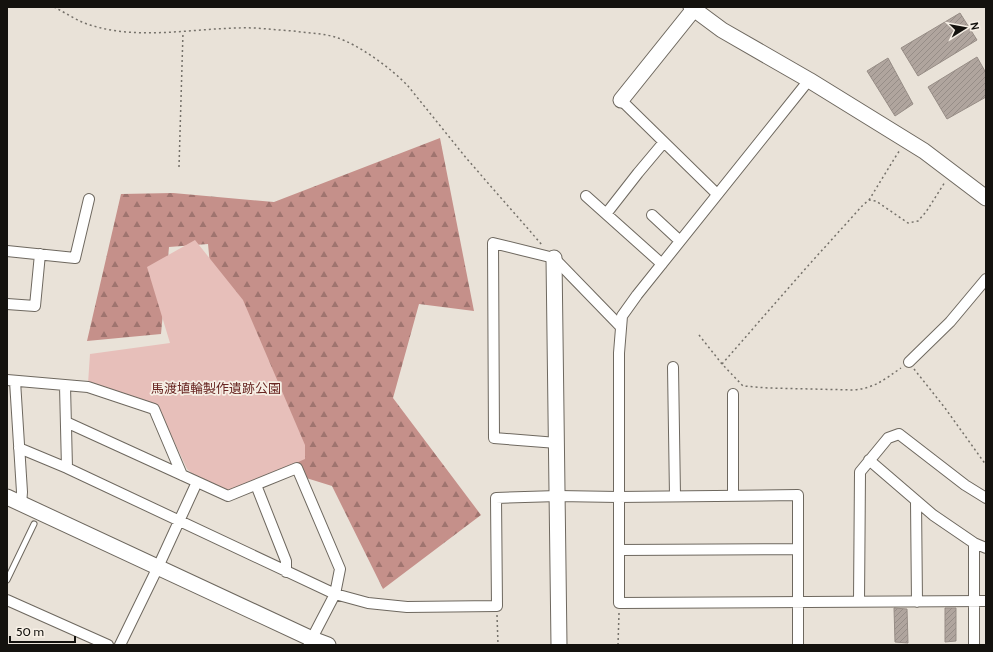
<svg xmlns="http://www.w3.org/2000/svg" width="993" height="652" viewBox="0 0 993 652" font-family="Cabin,'Noto Sans JP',sans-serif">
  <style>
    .forest { fill: url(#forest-firs) }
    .park { fill: #e7bfba }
    .building { fill: url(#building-hatch); stroke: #978d86 }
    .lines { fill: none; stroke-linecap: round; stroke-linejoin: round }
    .lane-casing { stroke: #6e685f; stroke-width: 7 }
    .street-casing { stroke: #6e685f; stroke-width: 12 }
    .secondary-casing { stroke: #6e685f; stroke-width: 17 }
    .path { stroke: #75716a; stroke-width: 1.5; stroke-dasharray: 2 3; stroke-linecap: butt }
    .lane { stroke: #fff; stroke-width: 5 }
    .street { stroke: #fff; stroke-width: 10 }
    .secondary { stroke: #fff; stroke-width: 15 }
    .labels { text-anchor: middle; stroke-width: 3.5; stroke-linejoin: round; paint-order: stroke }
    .park-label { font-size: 13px; fill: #682622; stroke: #f6efe5 }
  </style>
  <defs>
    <pattern id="forest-firs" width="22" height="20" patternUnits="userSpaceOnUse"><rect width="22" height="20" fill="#c5908a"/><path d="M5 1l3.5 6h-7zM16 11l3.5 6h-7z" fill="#9f746f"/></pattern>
    <pattern id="building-hatch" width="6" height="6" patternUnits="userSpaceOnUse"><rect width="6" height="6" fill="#b0a59e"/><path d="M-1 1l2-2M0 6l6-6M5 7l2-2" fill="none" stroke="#968d87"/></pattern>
  </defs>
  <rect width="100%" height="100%" fill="#e9e2d8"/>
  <path class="forest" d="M440 138 474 311 419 304 393 398 481 515 383 589 332 486 236 456 222 388 208 244 169 247 161 334 87 341 121 194 173 193 274 202Z"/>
  <path class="park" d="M195 240 243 300 305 445V459L238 489 227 491 194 475 187 469 157 405 88 384 90 354 170 343 147 267Z"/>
  <path class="building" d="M960 13 977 40 918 76 901 48Z
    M977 57 986 73V97L947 119 928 87Z
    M888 58 913 104 895 116 867 71Z
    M894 608 907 609 908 643 895 642Z
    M945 608H956V641L945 642Z"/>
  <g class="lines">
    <g class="lane-casing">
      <path id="lane" d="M7 580 34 524"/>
    </g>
    <g class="street-casing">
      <path id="street" d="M809 80 637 295 622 316 619 353V603L986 601
        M621 100 717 194
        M586 196 662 264
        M606 214 638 173 664 142
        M652 215 680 241
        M7 251 75 258 89 199
        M7 304 35 306 40 254
        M909 362 950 322 986 279
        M673 367 675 496
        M7 380 88 387 154 409 182 475
        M15 381 22 492 21 504
        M65 386 67 468
        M733 394V496
        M66 422 228 496 297 468 340 569 335 594 309 644
        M557 443 494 438 493 243 554 258 620 326
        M19 448 67 468 335 594 368 603 407 607 497 606 496 498 558 496 618 497 798 495V645
        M869 460 933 515 974 543 986 548
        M256 485 286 561V572
        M916 501 917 602
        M619 550 797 549
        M7 600 108 645
        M859 602 860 472 888 438 899 434 965 485 986 498
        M120 645 158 567 197 482
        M974 645V543"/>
    </g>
    <g class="secondary-casing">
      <path id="secondary" d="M691 7 722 30 809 80 924 151 986 198
        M621 100 694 9
        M554 258 559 645
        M7 497 312 639 328 645"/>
    </g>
    <path class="path" d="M54 7C66 13 77 21 90 25 138 40 188 29 238 28 256 27 274 30 293 31 307 33 321 33 335 37 358 44 391 68 408 86L467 159 543 246
      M179 167 183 32
      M869 200 896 156 900 150
      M699 335 722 364 743 386 768 388 854 390C875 388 885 379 901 368
      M722 364 806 268 863 205 869 200 876 201 908 223 918 221 926 212 945 182
      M914 369 945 408 986 465
      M497 615 498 645
      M618 645 619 613"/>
    <use href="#lane" class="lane"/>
    <use href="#street" class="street"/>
    <use href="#secondary" class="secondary"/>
  </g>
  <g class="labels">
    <g class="park-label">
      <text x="216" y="393">馬渡埴輪製作遺跡公園</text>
    </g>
  </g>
  <rect width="993" height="652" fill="none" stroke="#14120e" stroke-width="16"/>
  <g transform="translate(965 28) rotate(79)" stroke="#f6efe5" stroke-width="3" paint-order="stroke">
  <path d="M0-3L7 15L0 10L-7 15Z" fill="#14120e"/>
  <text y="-6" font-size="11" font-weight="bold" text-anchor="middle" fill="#14120e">N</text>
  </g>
  <path d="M10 636v6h65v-6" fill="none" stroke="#14120e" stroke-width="2"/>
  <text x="16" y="636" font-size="12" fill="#14120e" stroke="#f6efe5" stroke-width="3" paint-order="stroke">50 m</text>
</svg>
